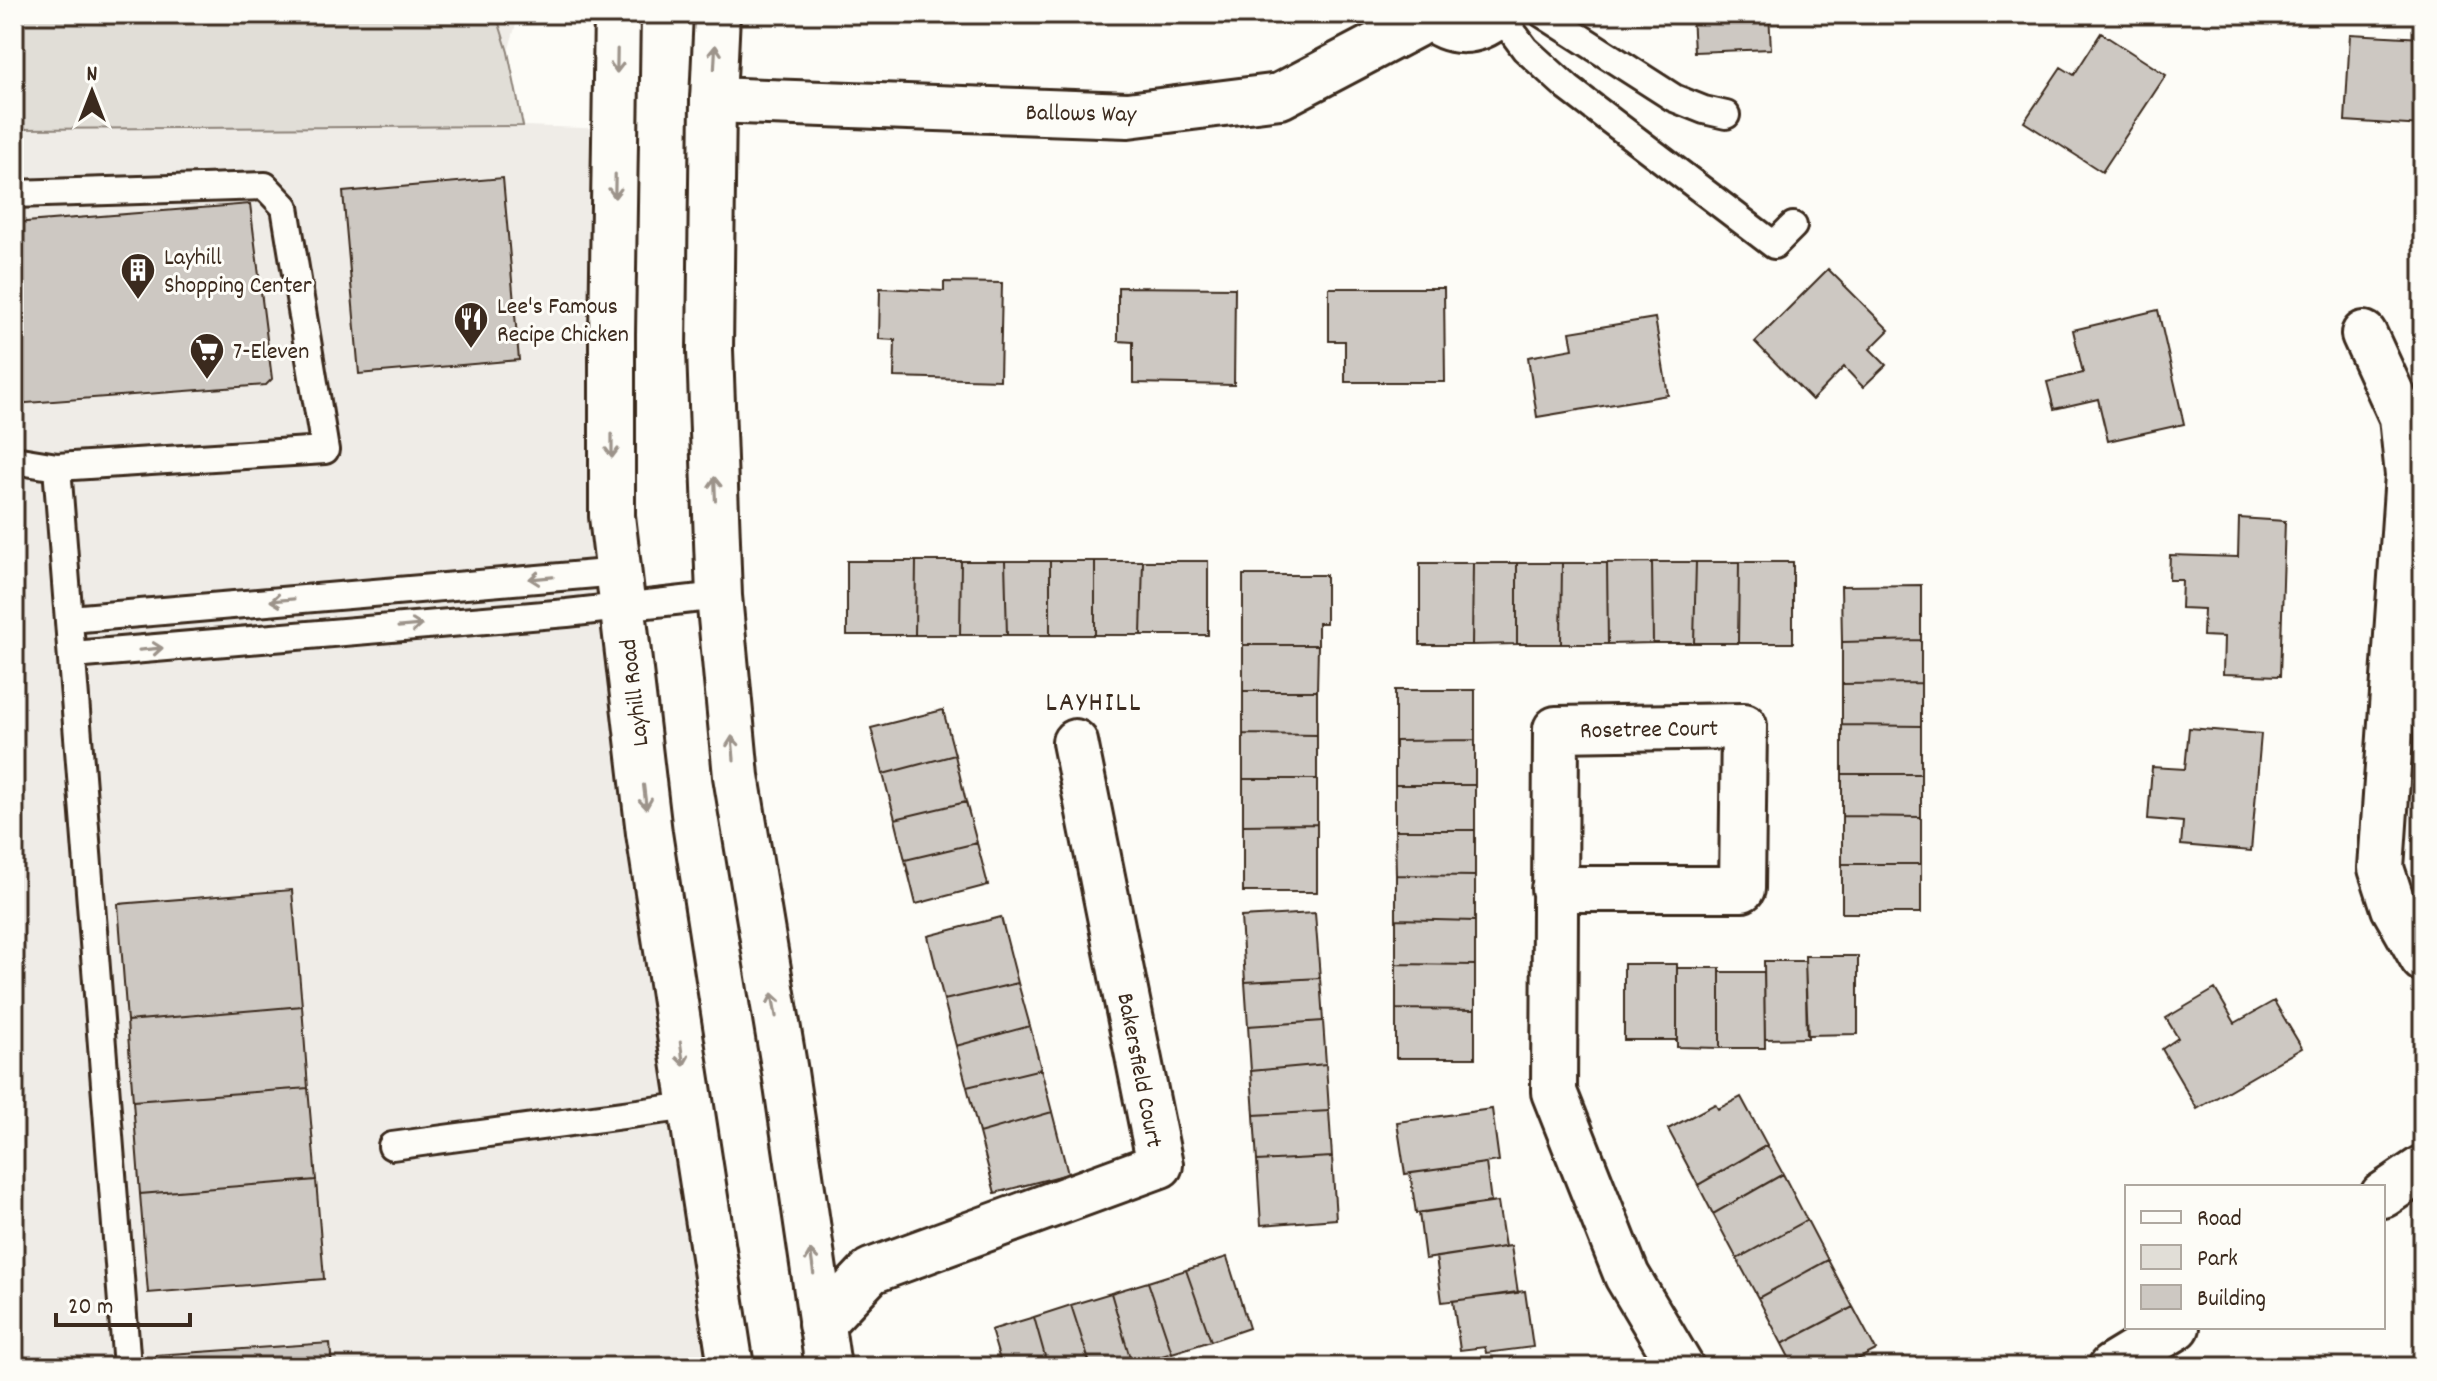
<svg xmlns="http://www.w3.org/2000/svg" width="2437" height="1381" viewBox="0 0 2437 1381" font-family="Dekko,sans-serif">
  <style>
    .built { fill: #efece7 }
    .green { fill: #e1ded7; stroke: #8e847a; stroke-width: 2 }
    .building { fill: #cdc8c2; stroke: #3b2a1e; stroke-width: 2 }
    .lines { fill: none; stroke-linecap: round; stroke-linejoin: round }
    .lane-casing { stroke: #3b2a1e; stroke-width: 32 }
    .street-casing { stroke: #3b2a1e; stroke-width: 50 }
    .secondary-casing { stroke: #3b2a1e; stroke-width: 50 }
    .lane { stroke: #fdfcf7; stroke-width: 26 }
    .street { stroke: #fdfcf7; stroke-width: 44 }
    .secondary { stroke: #fdfcf7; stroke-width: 44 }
    .oneway { stroke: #9c938a }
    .labels { text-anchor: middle; stroke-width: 6; stroke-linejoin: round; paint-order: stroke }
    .street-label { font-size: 24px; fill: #3b2a1e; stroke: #fdfcf7 }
    .poi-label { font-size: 24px; fill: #3b2a1e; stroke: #fdfcf7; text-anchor: start }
    .quarter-label { font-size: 28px; letter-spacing: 2px; fill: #3b2a1e; stroke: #fdfcf7 }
  </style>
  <rect width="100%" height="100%" fill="#fdfcf7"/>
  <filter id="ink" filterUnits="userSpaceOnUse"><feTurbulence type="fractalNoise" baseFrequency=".0125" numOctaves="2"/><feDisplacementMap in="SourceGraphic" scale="16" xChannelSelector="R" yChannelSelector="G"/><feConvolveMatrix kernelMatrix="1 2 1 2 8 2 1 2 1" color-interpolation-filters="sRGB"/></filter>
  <g filter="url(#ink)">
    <path class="built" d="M496 14H519L508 52Z
      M523 126 616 129 612 334 731 1367H14V129Z"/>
    <path class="green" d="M14 14H496L508 52 523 126 14 129Z"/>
    <path class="building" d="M1692 14H1769L1771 49 1694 52Z
      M2101 33 2166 75 2102 172 2024 122 2061 67 2074 75Z
      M2350 34 2423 38V126L2345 121Z
      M503 178 519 360 359 374 343 192Z
      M250 204 272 379 266 385 14 404V223Z
      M1828 269 1889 330 1870 349 1886 365 1863 387 1844 367 1812 400 1755 342Z
      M944 282 1002 283 1000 380 894 377 895 340 879 339 880 288 944 291Z
      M1118 287 1235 288 1234 385 1133 383V342L1118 341Z
      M1329 288H1444L1445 382H1345V341H1329Z
      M2158 310 2184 424 2108 441 2098 399 2054 409 2047 382 2083 373 2073 330Z
      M1655 318 1668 395 1537 417 1528 357 1573 349 1570 332Z
      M2239 518 2285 521 2280 676 2223 674 2224 637 2203 636 2204 609 2181 608 2182 580H2169L2170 555 2238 557Z
      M847 561H916L915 635H847Z
      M916 561H961L960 635H915Z
      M961 561H1005L1007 635H960Z
      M1005 561H1050V635H1007Z
      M1050 561H1095V635H1050Z
      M1095 561H1143L1141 635H1095Z
      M1143 561H1208V635H1141Z
      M1652 562 1653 643 1608 644 1607 563Z
      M1652 562H1696L1694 643H1653Z
      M1696 562H1739L1738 643H1694Z
      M1739 562H1793V643H1738Z
      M1420 563H1473L1472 645H1420Z
      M1473 563H1517V644L1472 645Z
      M1517 563H1562L1561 644H1517Z
      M1562 563H1607L1608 644H1561Z
      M1243 575H1326V623H1318V645H1243Z
      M1921 585V640L1842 642 1841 586Z
      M1921 640V683L1842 684V642Z
      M1243 645H1318L1317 691H1243Z
      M1921 683V726L1842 725V684Z
      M1395 690H1475V740L1395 741Z
      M1243 691H1317V735L1243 734Z
      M943 710 955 755 883 774 871 728Z
      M1842 725 1921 726V774H1842Z
      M2189 728 2261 734 2251 851 2181 845 2183 822 2148 819 2152 767 2185 769Z
      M1243 734 1317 735V779H1243Z
      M1475 740V785H1395V741Z
      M955 755 966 802 895 819 883 774Z
      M1842 774H1921V817L1842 816Z
      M1243 779H1317V824L1243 825Z
      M1395 785H1475V830H1395Z
      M966 802 977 843 905 860 895 819Z
      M1842 816 1921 817V864H1842Z
      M1317 824V892H1243V825Z
      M1395 830H1475V876L1396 875Z
      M977 843 988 885 916 904 905 860Z
      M1842 864H1921V913H1842Z
      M1396 875 1475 876V921L1396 919Z
      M292 890 302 1006 127 1021 118 904Z
      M1315 913 1320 978 1245 982 1241 917Z
      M1001 917 1018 983 944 1000 928 936Z
      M1396 919 1475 921V965L1396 964Z
      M1805 956H1858V1034L1807 1035Z
      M1764 961H1805L1808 1038 1765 1039Z
      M1396 964 1475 965V1010L1396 1009Z
      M1624 964H1677V1040H1624Z
      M1677 968H1720V1048L1677 1047Z
      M1720 972H1764L1765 1048H1720Z
      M1320 978 1323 1021 1248 1026 1245 982Z
      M1018 983 1030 1026 956 1046 944 1000Z
      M2215 989 2235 1023 2274 1001 2302 1048 2197 1109 2162 1049 2178 1038 2166 1018Z
      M302 1006 308 1088 133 1101 127 1021Z
      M1396 1009 1475 1010V1058H1396Z
      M1323 1021 1326 1064 1251 1071 1248 1026Z
      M1030 1026 1041 1069 967 1087 956 1046Z
      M1326 1064 1329 1111 1254 1115 1251 1071Z
      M1041 1069 1052 1112 979 1133 967 1087Z
      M308 1088 316 1180 140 1194 133 1101Z
      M1741 1097 1767 1145 1698 1185 1668 1129 1715 1104 1718 1109Z
      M1492 1109 1499 1161 1405 1174 1397 1122Z
      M1329 1111 1332 1157 1257 1161 1254 1115Z
      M1052 1112 1068 1174 995 1193 979 1133Z
      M1767 1145 1783 1174 1713 1214 1698 1185Z
      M1332 1157 1336 1219 1261 1225 1257 1161Z
      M1486 1163 1491 1202 1416 1213 1410 1173Z
      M1783 1174 1807 1220 1737 1259 1713 1214Z
      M316 1180 324 1279 148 1293 140 1194Z
      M1498 1202 1505 1247 1425 1259 1419 1213Z
      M1807 1220 1828 1260 1758 1298 1737 1259Z
      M1511 1246 1518 1293 1442 1302 1436 1257Z
      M1227 1257 1249 1328 1211 1341 1186 1270Z
      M1828 1260 1853 1307 1782 1344 1758 1298Z
      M1186 1270 1211 1341 1172 1353 1148 1282Z
      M1148 1282 1172 1353 1132 1365 1111 1293Z
      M1525 1291 1533 1347 1486 1353 1485 1347 1460 1350 1453 1301Z
      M1111 1293 1132 1365 1091 1367 1071 1305Z
      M1071 1305 1091 1367H1048L1034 1317Z
      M1853 1307 1876 1350 1842 1367H1794L1782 1344Z
      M1034 1317 1048 1367H1002L991 1330Z
      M330 1343 332 1367H157L156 1355Z"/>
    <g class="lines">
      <g class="lane-casing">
        <path id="lane" d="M1543 14 1674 98 1704 110 1726 115
          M1500 15 1525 49 1568 88 1774 245 1793 226
          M14 194 265 186 285 207 325 450 57 467 14 460
          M57 467 127 1367
          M70 619 619 572
          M73 655 567 613 719 596
          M392 1146 690 1106"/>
      </g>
      <g class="street-casing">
        <path id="street" d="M1426 14C1451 36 1475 35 1500 14
          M713 100 1128 115 1280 96 1415 25 1428 16
          M2364 334 2402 417 2408 475 2381 868 2394 908 2423 959
          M1554 889H1742L1744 726 1556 729 1554 1092 1627 1276 1681 1367
          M821 1324 871 1271 1160 1165 1075 742"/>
      </g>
      <g class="secondary-casing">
        <path id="secondary" d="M617 14 612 334V516L649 833 731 1367
          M717 14 713 100 710 350 719 596 736 776 785 1072 828 1367
          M2383 1195 2423 1168
          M2111 1367 2177 1327"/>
      </g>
      <use href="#lane" class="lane"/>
      <use href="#street" class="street"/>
      <use href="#secondary" class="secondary"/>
    </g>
    <defs><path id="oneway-shaft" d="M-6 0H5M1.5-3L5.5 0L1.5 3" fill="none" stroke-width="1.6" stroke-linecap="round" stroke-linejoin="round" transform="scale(2)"/></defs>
    <g class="oneway">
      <use href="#oneway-shaft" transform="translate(715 57) rotate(-87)"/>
      <use href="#oneway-shaft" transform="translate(617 61) rotate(91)"/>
      <use href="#oneway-shaft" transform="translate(615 186) rotate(91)"/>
      <use href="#oneway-shaft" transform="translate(612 446) rotate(90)"/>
      <use href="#oneway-shaft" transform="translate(715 489) rotate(-92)"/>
      <use href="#oneway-shaft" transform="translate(541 578) rotate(175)"/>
      <use href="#oneway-shaft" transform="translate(282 600) rotate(175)"/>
      <use href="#oneway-shaft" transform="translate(410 626) rotate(-5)"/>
      <use href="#oneway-shaft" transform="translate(151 649) rotate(-5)"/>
      <use href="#oneway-shaft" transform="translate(733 748) rotate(-95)"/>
      <use href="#oneway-shaft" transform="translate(645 797) rotate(83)"/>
      <use href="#oneway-shaft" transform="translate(774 1005) rotate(-100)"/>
      <use href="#oneway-shaft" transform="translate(682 1054) rotate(82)"/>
      <use href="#oneway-shaft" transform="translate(812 1262) rotate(-98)"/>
    </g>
  </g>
  <defs>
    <g id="building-pin" transform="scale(1.8)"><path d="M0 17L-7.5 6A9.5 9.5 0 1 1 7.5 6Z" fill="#3b2a1e" stroke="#fdfcf7"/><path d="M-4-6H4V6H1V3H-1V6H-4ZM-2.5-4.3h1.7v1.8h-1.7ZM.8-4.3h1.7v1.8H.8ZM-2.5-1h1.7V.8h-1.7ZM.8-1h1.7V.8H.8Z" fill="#fff"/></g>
    <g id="restaurant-pin" transform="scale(1.8)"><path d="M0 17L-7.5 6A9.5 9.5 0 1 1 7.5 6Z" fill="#3b2a1e" stroke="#fdfcf7"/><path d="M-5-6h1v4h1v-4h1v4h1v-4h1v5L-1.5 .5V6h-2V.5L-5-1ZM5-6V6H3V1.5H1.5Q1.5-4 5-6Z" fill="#fff"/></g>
    <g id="supermarket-pin" transform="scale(1.8)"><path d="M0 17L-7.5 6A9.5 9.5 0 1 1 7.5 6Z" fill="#3b2a1e" stroke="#fdfcf7"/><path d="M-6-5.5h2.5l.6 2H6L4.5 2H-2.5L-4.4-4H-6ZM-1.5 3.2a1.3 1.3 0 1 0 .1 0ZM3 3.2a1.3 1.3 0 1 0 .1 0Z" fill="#fff"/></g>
  </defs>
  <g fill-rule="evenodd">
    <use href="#building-pin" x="138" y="270"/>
    <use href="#restaurant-pin" x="471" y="319"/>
    <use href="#supermarket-pin" x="207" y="350"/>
  </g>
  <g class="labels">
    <g class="street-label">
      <text transform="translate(1081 112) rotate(1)" y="8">Ballows Way</text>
      <text transform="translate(633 693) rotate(-97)" y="8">Layhill Road</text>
      <text transform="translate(1649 728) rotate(-1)" y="8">Rosetree Court</text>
      <text transform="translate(1141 1070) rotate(79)" y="8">Bakersfield Court</text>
    </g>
    <g class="poi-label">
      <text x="164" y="264">Layhill<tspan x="164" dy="28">Shopping Center</tspan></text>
      <text x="497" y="313">Lee's Famous<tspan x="497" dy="28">Recipe Chicken</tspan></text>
      <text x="233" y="358">7-Eleven</text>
    </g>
    <g class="quarter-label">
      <text x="1094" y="710">LAYHILL</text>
    </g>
  </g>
  <rect width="2437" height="1381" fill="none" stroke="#fdfcf7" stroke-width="48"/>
  <rect x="24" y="24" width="2389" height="1333" fill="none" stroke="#3b2a1e" stroke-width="3" filter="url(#ink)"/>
  <rect x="2125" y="1185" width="260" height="144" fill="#fdfcf7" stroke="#afa8a0" stroke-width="2"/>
  <rect x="2141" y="1211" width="40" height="12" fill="#fdfcf7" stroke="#afa8a0" stroke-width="2"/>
  <text x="2197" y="1225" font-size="24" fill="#3b2a1e">Road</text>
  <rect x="2141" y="1245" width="40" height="24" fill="#e1ded7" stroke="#afa8a0" stroke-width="2"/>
  <text x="2197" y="1265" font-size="24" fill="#3b2a1e">Park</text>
  <rect x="2141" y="1285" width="40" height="24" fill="#cdc8c2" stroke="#afa8a0" stroke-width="2"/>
  <text x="2197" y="1305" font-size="24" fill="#3b2a1e">Building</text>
  <g transform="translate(92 92)" stroke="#fdfcf7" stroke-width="6" paint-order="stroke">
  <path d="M0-6L14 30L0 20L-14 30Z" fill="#3b2a1e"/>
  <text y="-12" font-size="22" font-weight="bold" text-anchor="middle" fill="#3b2a1e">N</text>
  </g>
  <path d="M56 1313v12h134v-12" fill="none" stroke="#3b2a1e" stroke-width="4"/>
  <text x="68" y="1313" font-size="24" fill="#3b2a1e" stroke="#fdfcf7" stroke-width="6" paint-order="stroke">20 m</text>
</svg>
